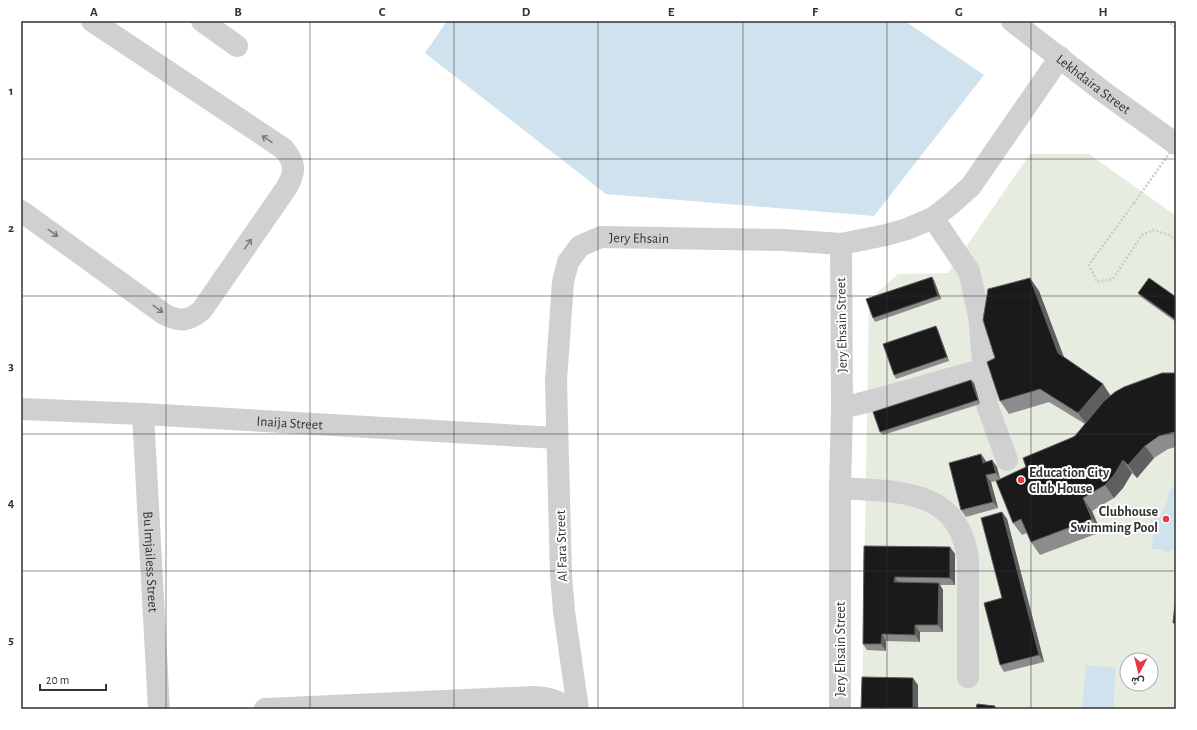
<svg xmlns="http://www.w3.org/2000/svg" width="1197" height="730" viewBox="0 0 1197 730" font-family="'Alegreya Sans',Vazirmatn,sans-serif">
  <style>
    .green { fill: #e6ecdf; fill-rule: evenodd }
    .water { fill: #cfe2ee }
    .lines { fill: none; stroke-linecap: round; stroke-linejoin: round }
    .path { stroke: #cdcdcd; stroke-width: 2.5; stroke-dasharray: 2 2; stroke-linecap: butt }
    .minor { stroke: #d0d0d0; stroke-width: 22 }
    .path-bridge { stroke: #cdcdcd; stroke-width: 2.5; stroke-dasharray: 2 2; stroke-linecap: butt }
    .wall { fill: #8c8c8c }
    .shaded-wall { fill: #5f5f5f }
    .building { fill: #1a1a1a; stroke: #5f5f5f }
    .oneway { stroke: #7a7a7a }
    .grid { fill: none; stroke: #333; stroke-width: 1; stroke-opacity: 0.55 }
    .poi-dot { fill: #e63946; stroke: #fff; stroke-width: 1.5 }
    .labels { text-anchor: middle; stroke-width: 4; stroke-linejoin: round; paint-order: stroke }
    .street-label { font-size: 14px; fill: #333; stroke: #fff }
    .poi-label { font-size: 14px; font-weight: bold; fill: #333; stroke: #fff; text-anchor: start }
    .neatline { fill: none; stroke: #333; stroke-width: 1.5 }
    .grid-label { font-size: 13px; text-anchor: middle; font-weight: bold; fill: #333 }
  </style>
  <rect width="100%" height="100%" fill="#fff"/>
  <path class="green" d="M1030 154H1089L1176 216V709H862L869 300 898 274 948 273ZM1127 660H1151V684H1127Z"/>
  <path class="water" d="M447 21H905L984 75 874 216 606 194 425 53Z
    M1176 485V547L1167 553 1162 549H1151L1155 527 1150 520 1160 517C1162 512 1166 507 1167 501 1169 494 1168 488 1176 485Z
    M1086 665 1116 668 1113 709H1082Z"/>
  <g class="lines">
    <path class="path" d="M1167 21 1176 27
      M1134 203 1089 265 1097 282 1113 279 1142 235 1153 230 1169 235 1176 241"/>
    <g class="minor">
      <path d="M202 21 237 46"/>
      <path id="s1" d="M1012 21 1105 93 1176 144"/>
      <path d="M21 211 164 314C180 322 188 322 202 310L287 187C296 171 295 163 284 149L92 21"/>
      <path d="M933 218 969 271 979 316 987 405 1007 460"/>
      <path d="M842 408 874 400 984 369"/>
      <path id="s2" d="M21 409 143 414 557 438"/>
      <path id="s3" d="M143 414 159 709"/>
      <path d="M840 488C897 492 959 487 968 560V677"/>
      <path d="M265 709 534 697C547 698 559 700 570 709"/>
      <path id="s4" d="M578 709 564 611 561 575 556 381 563 282 568 262 580 246 601 237 784 240 841 244 886 235 907 229 933 218 951 204 971 186 1060 57"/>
      <path d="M840 709V488L842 408 841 244"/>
    </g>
    <path class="path-bridge" d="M1134 203 1176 144"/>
  </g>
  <path class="wall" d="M1030 278 1039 291 1064 357 1103 384 1111 396 1176 373V447L1168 449 1154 458 1137 478 1132 473 1123 488 1114 498 1092 511 1101 532 1040 555 1031 542 1027 533 1022 535 1013 523 996 481 991 482 998 508 966 517 961 510 986 461V462L992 460 997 467 1000 479 1026 467 1071 438 1075 436 1085 424 1049 402 1009 414 1000 401 995 358Z
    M934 280 941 299 875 322 873 318Z
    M1138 293 1176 297V322L1141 297Z
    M938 330 949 361 896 379 894 375Z
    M971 380 974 383 980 404 883 435 880 432Z
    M1002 512 1007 519 1044 662 1004 672 1000 665 1002 598Z
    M864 546 950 547 955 554V585H940L943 590V632H920V642L886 641V651L867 650 863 644Z"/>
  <path class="shaded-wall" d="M932 277 934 280 941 299 938 296Z
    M1030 278 1039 291 1067 366 1058 353Z
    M936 326 938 330 949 361 947 357Z
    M971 380 974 383 980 404 978 400Z
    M1103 384 1111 397 1087 425 1078 413Z
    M1145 446 1154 458 1137 478 1128 465Z
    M981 454 986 461 988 470 983 463Z
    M992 460 997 467 1000 479 996 473Z
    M1123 460 1132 473 1123 488 1114 498 1105 485Z
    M986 475 991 482 998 508 993 502Z
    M1083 498 1092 511 1101 532 1092 519Z
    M1002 512 1007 519 1044 662 1039 655Z
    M950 547 955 554V585L950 578Z
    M895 577 899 584 894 582Z
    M939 583 943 590V632L938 625Z
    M915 625 920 632V642L915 635Z
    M882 634 886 641V651L881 644Z
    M913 678 918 685V709H913Z"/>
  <path class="building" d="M932 277 938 296 873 318 866 299Z
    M1030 278 1058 353 1103 384 1078 413 1040 389 1000 401 987 362 995 358 983 320 988 289Z
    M1149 278 1176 297V320L1138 293Z
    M936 326 947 357 894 375 883 344Z
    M1162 373H1176V432H1174L1159 436 1145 446 1128 465 1123 460 1114 475 1105 485 1083 498 1092 519 1031 542 1021 519 1013 523 996 481 1026 467 1023 458 1071 438 1075 436 1104 401 1115 392 1124 387Z
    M971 380 978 400 880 432 873 412Z
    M981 454 983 463 992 460 996 473 986 475 993 502 961 510 949 463Z
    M1002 512 1039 655 1000 665 984 603 1002 598 981 518Z
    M864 546 950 547V578L895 577 894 582 939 583 938 625H915V635L882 634 881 644H863Z
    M1176 594V623H1173Z
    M862 677 913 678V709H861Z
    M977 704 995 706V709H976Z"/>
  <defs><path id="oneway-shaft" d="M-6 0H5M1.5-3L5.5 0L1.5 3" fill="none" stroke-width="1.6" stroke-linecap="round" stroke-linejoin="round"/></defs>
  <g class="oneway">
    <use href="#oneway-shaft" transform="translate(267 139) rotate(-146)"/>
    <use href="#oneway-shaft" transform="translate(53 233) rotate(36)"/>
    <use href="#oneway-shaft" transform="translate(248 244) rotate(-55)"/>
    <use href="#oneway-shaft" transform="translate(158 309) rotate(36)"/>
  </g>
  <path class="grid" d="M166 21V709M310 21V709M454 21V709M598 21V709M743 21V709M887 21V709M1031 21V709M21 159H1176M21 296H1176M21 434H1176M21 571H1176"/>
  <g class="poi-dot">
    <circle cx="1021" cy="480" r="4"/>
    <circle cx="1166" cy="519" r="4"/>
  </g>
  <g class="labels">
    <g class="street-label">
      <text dy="5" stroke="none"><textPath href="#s1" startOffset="103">Lekhdaira Street</textPath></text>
      <text dy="5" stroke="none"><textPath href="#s4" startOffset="530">Jery Ehsain</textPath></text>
      <text transform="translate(841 325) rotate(-91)" y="5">Jery Ehsain Street</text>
      <text dy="5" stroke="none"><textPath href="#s2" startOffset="269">Inaija Street</textPath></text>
      <text transform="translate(561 546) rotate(-92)" y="5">Al Fara Street</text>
      <text dy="5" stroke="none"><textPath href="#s3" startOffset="148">Bu Imjailess Street</textPath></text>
      <text transform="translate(840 649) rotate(-90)" y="5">Jery Ehsain Street</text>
    </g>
    <g class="poi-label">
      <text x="1029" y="477">Education City<tspan x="1029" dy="16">Club House</tspan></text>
      <text x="1158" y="516" text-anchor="end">Clubhouse<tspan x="1158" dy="16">Swimming Pool</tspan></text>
    </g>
  </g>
  <rect width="1197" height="730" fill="none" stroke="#ffffff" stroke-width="44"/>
  <g transform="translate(1139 672) rotate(187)"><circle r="19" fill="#ffffff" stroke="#adadad"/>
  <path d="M0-3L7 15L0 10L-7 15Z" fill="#e63946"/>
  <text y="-6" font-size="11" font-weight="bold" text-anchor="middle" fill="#333333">ش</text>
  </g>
  <path d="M40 684v6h66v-6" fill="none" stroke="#333333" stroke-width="2"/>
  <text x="46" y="684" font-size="12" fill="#333333" stroke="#ffffff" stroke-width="3" paint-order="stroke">20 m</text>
  <rect x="22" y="22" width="1153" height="686" class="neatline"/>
  <g class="grid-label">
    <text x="94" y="16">A</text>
    <text x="238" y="16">B</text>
    <text x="382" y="16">C</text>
    <text x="526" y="16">D</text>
    <text x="671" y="16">E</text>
    <text x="815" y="16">F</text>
    <text x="959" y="16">G</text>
    <text x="1103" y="16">H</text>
    <text x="11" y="95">1</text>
    <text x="11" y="232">2</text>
    <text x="11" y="370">3</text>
    <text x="11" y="507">4</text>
    <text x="11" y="644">5</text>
  </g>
</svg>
